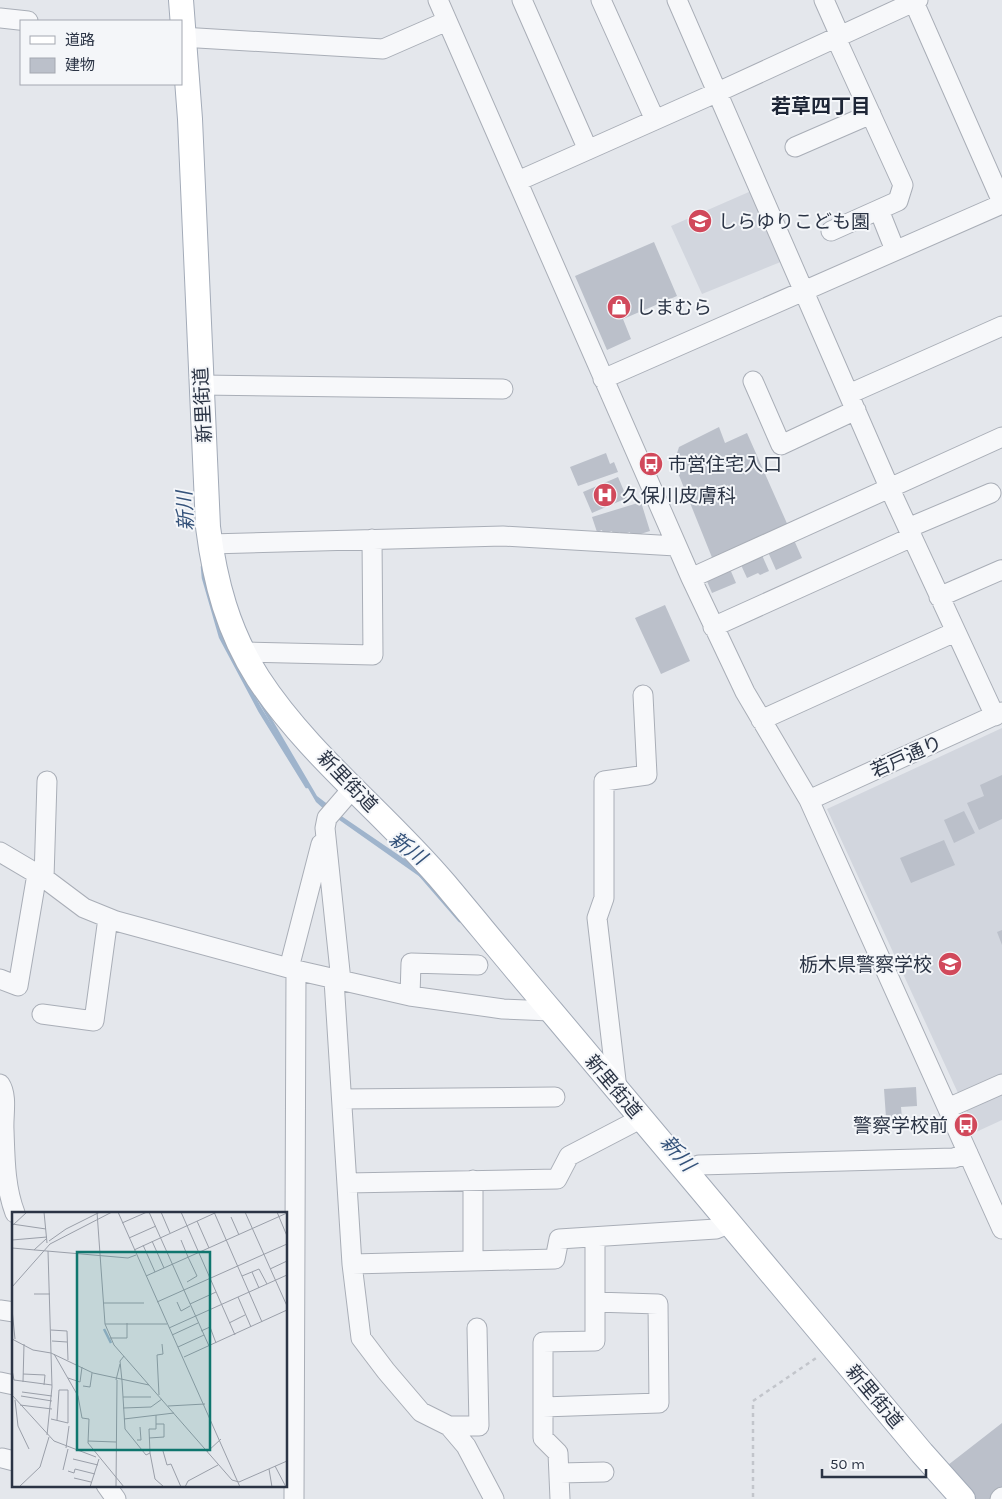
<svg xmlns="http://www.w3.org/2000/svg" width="1002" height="1499" viewBox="0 0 1002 1499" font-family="Karla,'Noto Sans JP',sans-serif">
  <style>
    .built { fill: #d2d6de }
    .water { fill: #9fb4cc }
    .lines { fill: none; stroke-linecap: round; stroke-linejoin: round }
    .stream { stroke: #9fb4cc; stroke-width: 4.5 }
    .building { fill: #bbc0ca }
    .minor-casing { stroke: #a9aeb7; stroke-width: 21 }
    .major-casing { stroke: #a3abb8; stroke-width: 26 }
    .path { stroke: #c2c5cb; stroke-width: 2.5; stroke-dasharray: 4 4; stroke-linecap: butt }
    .minor { stroke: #f7f8fa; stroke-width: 19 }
    .major { stroke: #fff; stroke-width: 24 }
    .labels { text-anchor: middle; stroke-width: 4; stroke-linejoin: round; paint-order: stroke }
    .poi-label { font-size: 19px; fill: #2b3445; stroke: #f4f6f9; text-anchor: start }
    .street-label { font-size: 19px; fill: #2b3445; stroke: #f4f6f9 }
    .neighbourhood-label { font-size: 20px; font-weight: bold; fill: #1d2536; stroke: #f4f6f9 }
    .water-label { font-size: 20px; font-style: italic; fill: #34527a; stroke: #f4f6f9 }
    .inset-river { fill: none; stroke: #9fb4cc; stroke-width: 2.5 }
    .inset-road { fill: none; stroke: #9a9fa9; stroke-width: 1 }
    .view { fill: #0f766e; fill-opacity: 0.15; stroke: #0f766e; stroke-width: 2.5 }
    .inset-edge { fill: none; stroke: #2b3445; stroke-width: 2.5 }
  </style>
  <rect width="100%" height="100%" fill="#e4e7ec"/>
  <path class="built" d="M758 188 788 259 702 294 671 226Z
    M1002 728V1120L976 1132 827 809Z"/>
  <path class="water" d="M204 541 249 680 317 796 330 806 326 811 316 802 226 646 210 599Z
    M337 813 428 875 423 879 335 817Z"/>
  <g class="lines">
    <path class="stream" d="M203 567 204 578 221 637 260 710 307 786
      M421 875 460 920"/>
  </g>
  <path class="building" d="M654 242 677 296 623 319 631 339 607 350 575 276Z
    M719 427 725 443 747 433 789 528 713 560 674 463 679 447Z
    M606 453 610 464 614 462 618 472 578 486 570 467Z
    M618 477 627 498 592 513 583 492Z
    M641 502 650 531 631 537 630 532 621 535 620 532 613 534 612 531 603 534 602 530 597 532 592 517Z
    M794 540 802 558 776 570 768 552Z
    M761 553 769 571 760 575 758 573 747 578 741 565Z
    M730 569 736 583 712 593 706 579Z
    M665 605 690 661 661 674 635 618Z
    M1002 775V819L979 830 967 803 984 796 980 785Z
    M964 811 975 833 954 843 944 820Z
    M944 840 955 865 911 883 900 858Z
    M1002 930V945L997 932Z
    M916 1087 917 1106 901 1107 902 1118H886L884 1089Z
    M1002 1423V1491L994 1499H974L948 1465Z"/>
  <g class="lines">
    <g class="minor-casing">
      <path id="minor" d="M438 0 691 578 745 692 809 800 1002 1229
        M522 0 588 150
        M601 0 655 120
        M677 0 889 487 995 716
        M824 0 840 36
        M913 0 1002 202
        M0 18 28 21
        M181 37 383 49 447 21
        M795 147 871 114
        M518 181 718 92 918 0
        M879 210 895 250
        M831 231 898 201 903 185 836 38
        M603 379 1002 204
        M753 381 781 445 856 410
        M201 385 503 389
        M849 394 1002 326
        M908 528 991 493
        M210 544 503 536 676 546
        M691 578 1002 437
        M939 597 1001 570 1002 571
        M713 627 912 537
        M243 652 373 655 372 539
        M761 720 955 632
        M809 800 1002 712
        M0 852 44 878 84 908 116 921 296 970 410 996 503 1009 551 1011
        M44 878 47 781
        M289 968 321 844
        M0 979 18 986 37 874
        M334 980 352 1264 361 1338 386 1371 421 1412 449 1426 466 1446 494 1499
        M341 981 325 828 327 818 353 788
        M410 996 411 963 478 965
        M42 1014 94 1021 108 918
        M0 1084C8 1096 3 1116 4 1130 5 1158 5 1187 15 1213
        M617 1089 597 918 604 898V781L647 775 643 695
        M342 1099 555 1097
        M948 1108 1002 1084
        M687 1171 699 1165 954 1158 968 1153
        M347 1183 557 1179 569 1156 642 1118
        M473 1261V1180
        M352 1264 555 1259 559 1239 716 1229 731 1223
        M0 1310 14 1312
        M0 1382 14 1385
        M543 1407 659 1403 658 1304 595 1302
        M449 1426H479L477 1328
        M2 1458 14 1461
        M560 1473 604 1472
        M106 1485 116 1499
        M294 1499 296 970
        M560 1499 558 1453 543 1438V1342L595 1341V1237
        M1000 1499 1002 1497"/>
    </g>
    <g class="major-casing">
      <path id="major" d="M181 0 190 119 208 527C215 582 228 631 258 678 308 755 386 814 445 884 481 927 516 970 552 1012 675 1159 800 1306 922 1453L963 1499"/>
    </g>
    <path class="path" d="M753 1497V1401L819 1356"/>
    <use href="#minor" class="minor"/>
    <use href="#major" class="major"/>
  </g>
  <defs>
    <g id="school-disc" transform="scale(1.25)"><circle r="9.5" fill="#d1495b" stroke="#f4f6f9"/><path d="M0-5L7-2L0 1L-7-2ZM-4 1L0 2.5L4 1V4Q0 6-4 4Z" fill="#fff"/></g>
    <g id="shop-disc" transform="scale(1.25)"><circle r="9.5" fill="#d1495b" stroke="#f4f6f9"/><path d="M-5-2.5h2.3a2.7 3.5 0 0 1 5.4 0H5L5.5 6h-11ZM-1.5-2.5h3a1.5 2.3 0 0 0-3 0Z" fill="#fff"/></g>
    <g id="bus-disc" transform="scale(1.25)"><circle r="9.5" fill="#d1495b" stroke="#f4f6f9"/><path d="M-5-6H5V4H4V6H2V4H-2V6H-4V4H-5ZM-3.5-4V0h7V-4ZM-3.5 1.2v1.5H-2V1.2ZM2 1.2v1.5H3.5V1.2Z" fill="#fff"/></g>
    <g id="hospital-disc" transform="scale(1.25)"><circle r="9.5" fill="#d1495b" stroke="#f4f6f9"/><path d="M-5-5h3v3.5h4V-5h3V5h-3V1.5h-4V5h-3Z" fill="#fff"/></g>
  </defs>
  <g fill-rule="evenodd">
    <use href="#school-disc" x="700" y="221"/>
    <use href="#shop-disc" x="619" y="307"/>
    <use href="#bus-disc" x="651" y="464"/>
    <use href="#hospital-disc" x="605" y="495"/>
    <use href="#school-disc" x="950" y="964"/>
    <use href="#bus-disc" x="966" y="1125"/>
  </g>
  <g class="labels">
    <g class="poi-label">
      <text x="718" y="228">しらゆりこども園</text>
      <text x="636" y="314">しまむら</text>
      <text x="668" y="471">市営住宅入口</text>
      <text x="622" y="502">久保川皮膚科</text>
      <text x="932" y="971" text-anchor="end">栃木県警察学校</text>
      <text x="948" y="1132" text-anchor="end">警察学校前</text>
    </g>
    <g class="street-label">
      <text transform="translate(202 405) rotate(-93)" y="7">新里街道</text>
      <text transform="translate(906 756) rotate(-24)" y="7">若戸通り</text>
      <text transform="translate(348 781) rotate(46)" y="7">新里街道</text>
      <text transform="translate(614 1086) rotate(50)" y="7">新里街道</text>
      <text transform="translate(875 1396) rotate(50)" y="7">新里街道</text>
    </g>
    <g class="neighbourhood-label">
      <text x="821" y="113">若草四丁目</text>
    </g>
    <g class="water-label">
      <text transform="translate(185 511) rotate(-93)" y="7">新川</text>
      <text transform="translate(408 848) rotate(37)" y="7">新川</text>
      <text transform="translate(678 1153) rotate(49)" y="7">新川</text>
    </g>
  </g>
  <g transform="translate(12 1212)">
    <rect width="275" height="275" fill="#e4e7ec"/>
    <path class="inset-river" d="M92 117 99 131"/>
    <path class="inset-road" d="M32 0 35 31M85 0 93 112 102 133 220 268 227 270 275 249M106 0 228 275M137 0 197 134M149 0 158 21M169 0 223 123M202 0 250 110M233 0 275 94M265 0 275 24M219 5 227 23M185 9 197 36M110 11 135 0M0 12 34 17M1 13 15 0M117 26 144 14M0 28 35 25M169 28 176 45M37 29 54 17 88 0M140 29 152 56M131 33 143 60M0 36 116 46 124 43M22 38 34 27M122 38 205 0M258 57 275 49M240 60 247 76M134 64 275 1M230 64 247 57 255 72M175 70 185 64 176 45M0 75 38 32 100 0M22 82H38M226 85 239 115M145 90 275 32M165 90 169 99 178 94M92 91H132M178 92 204 80M0 97 3 127M217 111 233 103M93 112H155M157 116 275 63M39 118 55 119 56 148M189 119 198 115 204 131M160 123 186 111M98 126H115V111M0 127 21 138 39 141 81 161 137 173M40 129 55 130M166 135 192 123M42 142 66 184 70 206 77 207 76 231 112 275M172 145 275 98M0 158 2 168 40 173M11 162 33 163 32 173M56 166 68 170 70 155M104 168 108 152M110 169 113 217 134 243 138 241M110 169 108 149 112 144M11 170 12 132M71 174 78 175 80 161M10 180 40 184M0 183 42 229 84 245M147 183 145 143 151 142 150 132M9 184 40 189M111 185H139M3 188 6 214 17 237M8 193 40 197M156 194 193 192M111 196 139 195 150 187M144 203V217H137L138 241 143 267 152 275M39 207 56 211V178H47L45 208M112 207 162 201M35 223 40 175 36 39M137 226 152 225V212H144M125 228H129L128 215M76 229 104 230M54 236 57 214M151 239 155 253 159 252 169 275M195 240 209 227M61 247 86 253M263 254 274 275M257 257 260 275M51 258 56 237M56 259 62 261 63 257 83 262M62 266 79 270M7 275 28 255 37 225M78 275 87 247M104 275 105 168M173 275 176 269 206 253"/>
    <path class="view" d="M65 40H198V238H65Z"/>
    <rect width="275" height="275" class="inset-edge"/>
  </g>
  <rect x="20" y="20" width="162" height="65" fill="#f4f6f9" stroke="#a4a8b1"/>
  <rect x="30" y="36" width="25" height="8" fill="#ffffff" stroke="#a4a8b1"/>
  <text x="65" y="45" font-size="15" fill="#2b3445">道路</text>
  <rect x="30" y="58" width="25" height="15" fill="#bbc0ca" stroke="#a4a8b1"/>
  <text x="65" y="70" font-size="15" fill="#2b3445">建物</text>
  <path d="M822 1469v8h104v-8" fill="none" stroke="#2b3445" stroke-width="2.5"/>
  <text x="830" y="1469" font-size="15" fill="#2b3445" stroke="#f4f6f9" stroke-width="4" paint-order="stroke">50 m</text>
</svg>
